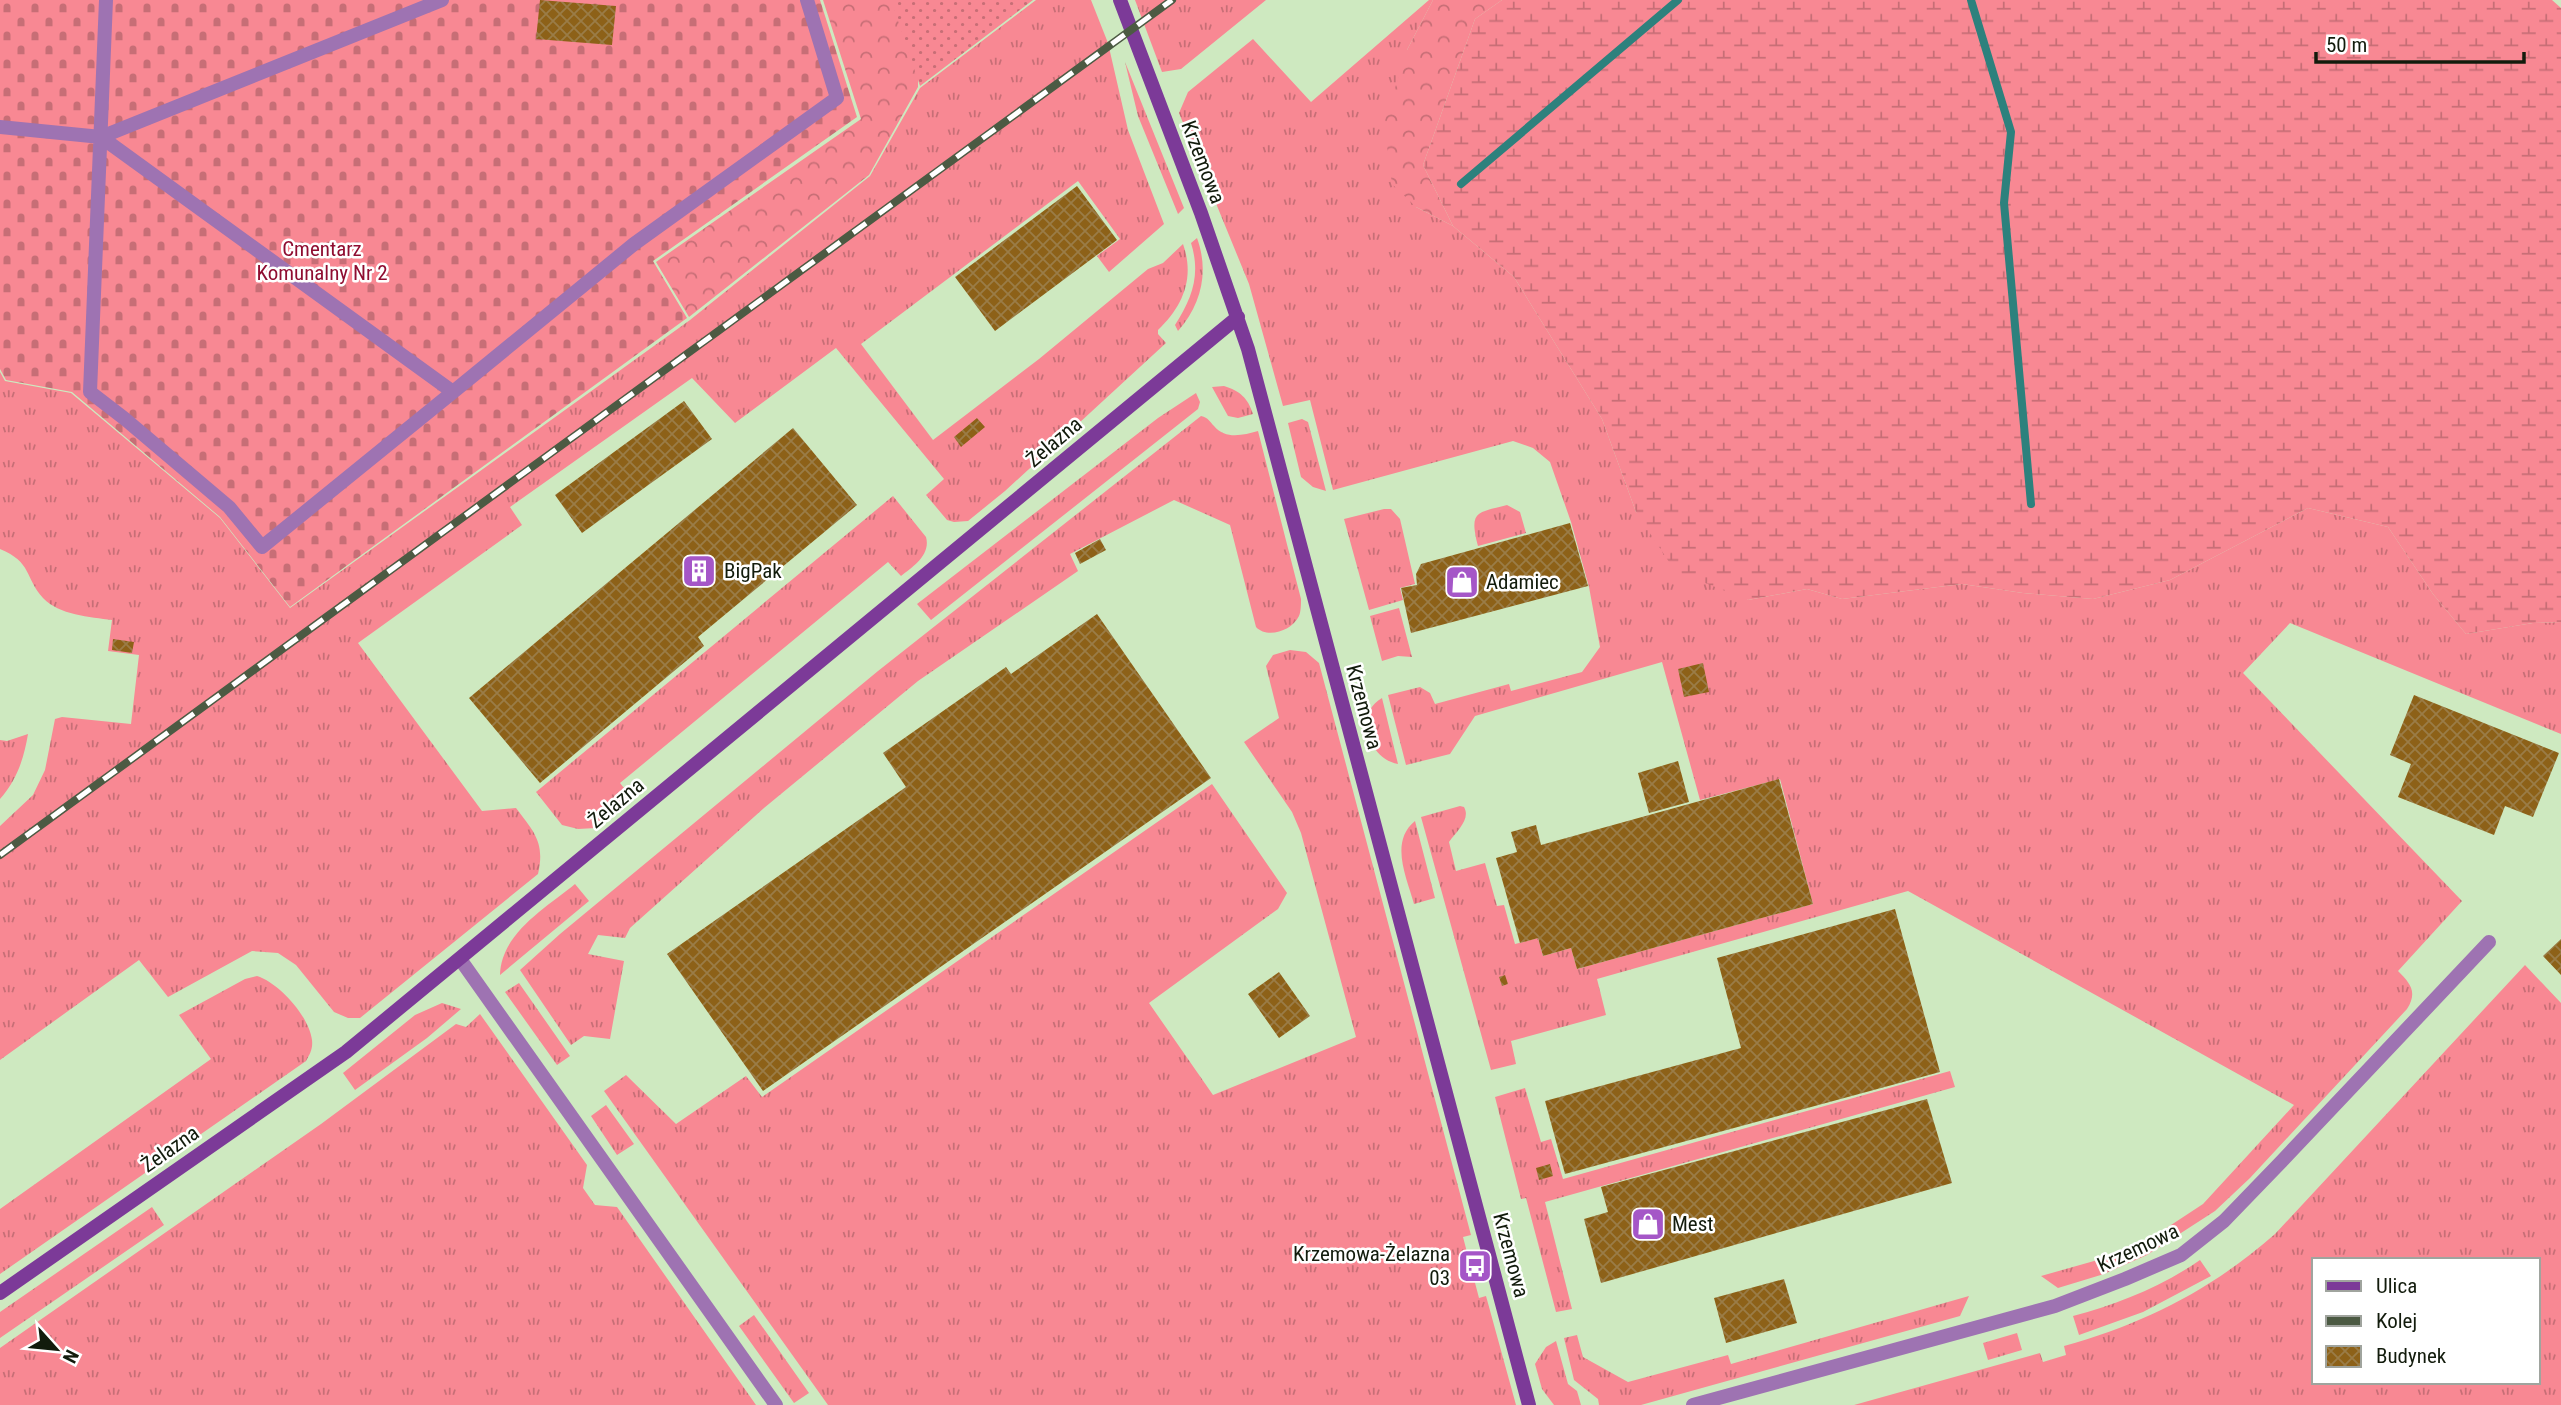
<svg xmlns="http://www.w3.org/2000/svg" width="2561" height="1405" viewBox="0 0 2561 1405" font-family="'Roboto Condensed',sans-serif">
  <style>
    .grass { fill: url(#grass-tufts); fill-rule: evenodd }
    .forest { fill: url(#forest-crowns) }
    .wetland { fill: url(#wetland-marsh) }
    .cemetery { fill: url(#cemetery-stones) }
    .garden { fill: url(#garden-dots) }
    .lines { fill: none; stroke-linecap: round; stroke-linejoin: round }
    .stream { stroke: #2d817d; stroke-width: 8 }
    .building { fill: url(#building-cross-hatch) }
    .street { stroke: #9e73b2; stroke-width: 14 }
    .secondary { stroke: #7c3a98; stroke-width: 14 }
    .rail-casing { stroke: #4c5a43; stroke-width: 8 }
    .rail { stroke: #fff; stroke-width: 5; stroke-dasharray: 16; stroke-linecap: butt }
    .labels { text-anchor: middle; stroke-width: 5; stroke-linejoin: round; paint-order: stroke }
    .street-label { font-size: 21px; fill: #121b0c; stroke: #fff }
    .park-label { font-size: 21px; fill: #8f0d31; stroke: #fff }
    .poi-label { font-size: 21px; fill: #121b0c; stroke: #fff; text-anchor: start }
  </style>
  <defs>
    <pattern id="grass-tufts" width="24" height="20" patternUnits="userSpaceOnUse" patternTransform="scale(1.75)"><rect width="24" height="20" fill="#f88893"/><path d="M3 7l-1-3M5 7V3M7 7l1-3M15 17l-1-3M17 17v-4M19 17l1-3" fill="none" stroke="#c76e76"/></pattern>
    <pattern id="forest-crowns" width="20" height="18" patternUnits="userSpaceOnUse" patternTransform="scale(1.75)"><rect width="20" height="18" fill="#f88893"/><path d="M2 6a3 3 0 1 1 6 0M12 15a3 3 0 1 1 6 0" fill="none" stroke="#c76e76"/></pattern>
    <pattern id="wetland-marsh" width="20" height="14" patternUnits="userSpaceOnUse" patternTransform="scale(1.75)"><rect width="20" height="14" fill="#f88893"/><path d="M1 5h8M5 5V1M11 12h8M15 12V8" fill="none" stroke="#c76e76"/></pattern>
    <pattern id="cemetery-stones" width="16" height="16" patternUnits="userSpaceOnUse" patternTransform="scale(1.75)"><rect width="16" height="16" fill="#f88893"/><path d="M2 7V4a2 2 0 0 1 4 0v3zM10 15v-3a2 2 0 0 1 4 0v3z" fill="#c76e76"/></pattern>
    <pattern id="garden-dots" width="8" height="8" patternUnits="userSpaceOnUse" patternTransform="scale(1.75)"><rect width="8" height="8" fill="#f88893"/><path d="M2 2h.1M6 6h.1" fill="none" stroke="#c76e76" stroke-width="1.8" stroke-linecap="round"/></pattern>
    <pattern id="building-cross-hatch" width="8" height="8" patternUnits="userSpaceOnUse" patternTransform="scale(1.75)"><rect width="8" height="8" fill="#8d6118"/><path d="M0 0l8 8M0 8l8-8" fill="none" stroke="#9a7c47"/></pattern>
  </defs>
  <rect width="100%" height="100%" fill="#cee9c0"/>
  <path class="grass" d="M1036 0H1091L1108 43 1128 130 1164 224 1109 272 1097 256 1120 239 1078 181 861 344 933 440 1039 359 1148 269 1163 263 1183 244C1195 278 1183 306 1158 330V334L1166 343 1005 491 968 521 954 522 947 520 926 495 944 479 836 348 735 423 692 378 510 507 522 525 358 643 482 811 516 808C535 833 545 843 538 874L360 1018H348L334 1012 296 965 278 953 252 951 168 997 139 960 0 1060V826L33 795 45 770 55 719 62 717 131 724 139 655 108 651 112 620C90 617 59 615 43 598 25 578 32 562 0 549V372L5 381 71 393 220 518 290 608 690 320 870 176 920 88Z
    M1135 0H1266L1181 69 1162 72Z
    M1429 0H1433L1407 50 1416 207 1453 226 1514 277 1602 419 1636 512 1748 600 1807 589 1842 599 1962 584 2023 593 2093 599 2170 580 2308 508 2388 527 2433 594 2466 634 2533 623 2561 622V734L2290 623 2243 673 2462 901 2398 971C2410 983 2418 992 2407 1009L2250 1178 2215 1211 2147 1255 2104 1274 2058 1288 2041 1276 2133 1250 2203 1204 2294 1105 1908 891 1597 979 1606 1015 1511 1041 1516 1064 1491 1070 1421 817 1460 806 1464 807C1471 819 1457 831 1449 842L1456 871 1485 863 1497 906 1504 905 1515 944 1538 938 1543 956 1571 948 1577 969 1813 904 1780 779 1700 800 1662 662 1475 716 1450 754 1406 765 1388 695 1420 687 1430 693 1435 704 1509 684 1511 691 1582 672 1600 647 1589 587 1571 522 1550 462 1533 448 1513 441 1333 490 1310 400 1283 406 1249 284 1179 113 1188 92 1253 39 1311 102Z
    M1125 62 1184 208 1178 214 1138 116Z
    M1197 238C1209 271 1202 304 1178 331L1175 325C1192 298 1201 275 1191 243Z
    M1224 386C1240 391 1248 398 1253 414L1238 418 1228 416 1212 387Z
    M1196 393 1200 402 1198 409 931 620 917 604 1158 418Z
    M1201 416C1209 418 1209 421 1214 426 1226 440 1243 435 1258 431L1301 599C1301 603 1301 612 1299 616 1292 631 1267 639 1256 627L1230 525 1174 500 1070 554 1078 571 918 681 764 808 630 928 625 938 598 935 588 954 624 961 610 1039 584 1036 571 1045 520 970 560 934 878 671Z
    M1302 419 1308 422 1326 491 1313 487 1301 477 1288 423Z
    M893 496 926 537C931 555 913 567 901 576L888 562 620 783 632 798 596 828 578 829 562 825 536 792Z
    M1507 505 1520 512 1526 533 1478 546C1469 511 1476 513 1507 505Z
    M1384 509H1391L1400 519 1415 584 1400 588 1403 600 1369 610 1344 519Z
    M1399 608 1412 657 1398 656 1382 661 1370 616Z
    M1290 650 1306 652 1319 663 1471 1235 1463 1237 1479 1298 1486 1296 1516 1405H828L604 1091 626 1075 676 1124 746 1076 762 1097 1212 784 1287 893 1278 909 1149 1003 1213 1095 1356 1037 1301 833 1292 812 1244 742 1279 718 1266 666 1273 655Z
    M1382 698 1398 764C1369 759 1353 714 1382 698Z
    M28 734C24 758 17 780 0 799V740L7 741Z
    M1415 821 1435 898 1414 904C1407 878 1389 842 1415 821Z
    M575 884 589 901 500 975C501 933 546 908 575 884Z
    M2525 965 2561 1003V1405H1854L2040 1353 2043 1362 2066 1355 2064 1346C2146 1323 2211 1290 2275 1234ZM2314 1260H2538V1382H2314Z
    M257 976C279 983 309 1016 312 1040 313 1049 310 1054 306 1061L0 1274V1209L211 1059 179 1015 245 979Z
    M519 983 570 1056 557 1065 505 992Z
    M442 1003 461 1009 427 1038 355 1090 343 1073 415 1015Z
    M480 1014 587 1165 583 1188 595 1205 617 1207 756 1405H0V1348L321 1124 456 1024 466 1027Z
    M1950 1071 1955 1087 1545 1202 1572 1309 1556 1312 1526 1198 1521 1199 1495 1097 1525 1088 1541 1142 1551 1139 1563 1179Z
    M606 1105 634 1144 617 1155 591 1116Z
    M152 1207 164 1225 0 1338V1312Z
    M2200 1260 2211 1276 2143 1312 2079 1335 2073 1316C2118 1304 2161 1287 2200 1260Z
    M1969 1296 1960 1316 1641 1405H1599L1598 1399 1574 1380 1564 1338 1577 1335 1583 1357 1628 1382 1728 1355 1731 1364Z
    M754 1315 809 1393 794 1403 739 1326Z
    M2017 1333 2022 1350 1988 1360 1983 1343Z
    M1556 1341 1568 1384 1577 1391 1581 1405H1554L1542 1389 1535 1364 1546 1347Z"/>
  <path class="forest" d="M823 0H896L918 38V87L869 175 689 317 656 262 861 119Z
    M1433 0H1502L1475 19 1423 165 1453 226 1416 207 1392 184 1384 123 1407 50Z"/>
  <path class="wetland" d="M1502 0H2552L2561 8V622L2533 623 2466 634 2433 594 2388 527 2308 508 2170 580 2093 599 2023 593 1962 584 1842 599 1807 589 1748 600 1675 571 1636 512 1602 419 1514 277 1453 226 1423 165 1475 19Z"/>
  <path class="cemetery" d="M0 0H820L857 117 653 261 687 318 290 607 220 517 72 392 6 380 0 369Z"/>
  <path class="garden" d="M891 0H1033L920 86Z"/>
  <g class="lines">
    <path class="stream" d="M1971 0 2011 132 2004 203 2031 504
      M1461 184 1678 0"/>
  </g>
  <path class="building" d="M540 0 616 6 612 45 536 39Z
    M1077 186 1117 240 995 331 955 277Z
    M684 401 712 439 582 533 555 495Z
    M977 418 985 427 961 447 954 437Z
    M793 428 857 505 698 637 704 646 540 783 469 698Z
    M1570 523 1588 586 1411 633 1401 588 1417 585 1416 574 1421 564Z
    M1100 539 1106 550 1080 564 1075 553Z
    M1097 614 1211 778 763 1091 667 954 906 787 883 753 1006 667 1011 674Z
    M113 639 134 642 132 653 112 650Z
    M1703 663 1709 692 1684 697 1678 669Z
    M2414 695 2559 753 2533 817 2505 806 2494 835 2398 797 2411 764 2390 755Z
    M1678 761 1689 802 1649 813 1638 773Z
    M1779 779 1813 904 1577 969 1571 948 1543 956 1538 938 1520 943 1496 858 1517 852 1511 832 1536 825 1541 845Z
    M1895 909 1940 1072 1565 1174 1545 1101 1741 1048 1717 958Z
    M2561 939V975L2543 956Z
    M1279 972 1310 1016 1279 1038 1248 994Z
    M1505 975 1508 984 1502 986 1499 977Z
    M1927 1099 1952 1183 1601 1283 1584 1219 1608 1212 1601 1187Z
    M1550 1164 1553 1176 1539 1180 1536 1168Z
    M1784 1279 1797 1323 1726 1343 1714 1298Z"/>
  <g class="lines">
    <path class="street" d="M0 127 101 137 442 0
      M101 137 453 392 262 547 229 507 125 419 90 392 106 0
      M453 392 634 244 837 98 807 0
      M460 959 776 1405
      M1693 1405 2055 1306 2125 1279 2181 1255 2224 1221 2281 1162 2489 942"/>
    <path class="secondary" d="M1120 0 1201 213 1248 349 1529 1405
      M0 1293 346 1052 1238 317"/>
    <g class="rail-casing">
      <path id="rail" d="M0 855 1172 0"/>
    </g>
    <use href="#rail" class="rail"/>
  </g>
  <defs>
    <g id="building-square" transform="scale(1.75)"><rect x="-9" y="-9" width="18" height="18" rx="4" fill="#a556c7" stroke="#fff"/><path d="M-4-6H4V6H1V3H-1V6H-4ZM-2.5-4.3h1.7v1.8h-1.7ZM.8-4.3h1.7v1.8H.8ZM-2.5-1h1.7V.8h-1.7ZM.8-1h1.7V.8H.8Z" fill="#fff"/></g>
    <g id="shop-square" transform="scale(1.75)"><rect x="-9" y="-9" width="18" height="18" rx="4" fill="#a556c7" stroke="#fff"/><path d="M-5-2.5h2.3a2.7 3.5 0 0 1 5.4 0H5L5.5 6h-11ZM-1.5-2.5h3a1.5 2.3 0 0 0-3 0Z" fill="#fff"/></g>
    <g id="bus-square" transform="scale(1.75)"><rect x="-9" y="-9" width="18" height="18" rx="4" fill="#a556c7" stroke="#fff"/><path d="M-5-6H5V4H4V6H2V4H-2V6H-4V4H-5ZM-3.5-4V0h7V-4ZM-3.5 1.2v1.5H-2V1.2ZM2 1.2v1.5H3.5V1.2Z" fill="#fff"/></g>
  </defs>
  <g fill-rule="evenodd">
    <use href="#building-square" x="699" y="571"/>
    <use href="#shop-square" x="1462" y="582"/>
    <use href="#shop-square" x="1648" y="1224"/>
    <use href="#bus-square" x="1475" y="1266"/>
  </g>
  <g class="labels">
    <g class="street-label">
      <text transform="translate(1203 162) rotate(69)" y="7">Krzemowa</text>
      <text transform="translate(1054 442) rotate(-40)" y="7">Żelazna</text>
      <text transform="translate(1364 707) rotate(75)" y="7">Krzemowa</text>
      <text transform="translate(616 803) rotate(-40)" y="7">Żelazna</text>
      <text transform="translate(170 1149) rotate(-35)" y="7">Żelazna</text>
      <text transform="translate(2138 1248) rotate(-25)" y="7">Krzemowa</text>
      <text transform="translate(1511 1255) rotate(75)" y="7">Krzemowa</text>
    </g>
    <g class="park-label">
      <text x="322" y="256">Cmentarz<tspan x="322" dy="24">Komunalny Nr 2</tspan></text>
    </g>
    <g class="poi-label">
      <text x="724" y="578">BigPak</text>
      <text x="1486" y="589">Adamiec</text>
      <text x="1672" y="1231">Mest</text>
      <text x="1450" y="1261" text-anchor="end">Krzemowa-Żelazna<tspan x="1450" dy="24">03</tspan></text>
    </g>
  </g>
  <rect x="2312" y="1258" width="228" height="126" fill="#ffffff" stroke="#a0a49e" stroke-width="2"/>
  <rect x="2326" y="1281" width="35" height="10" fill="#7c3a98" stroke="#a0a49e" stroke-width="2"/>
  <text x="2376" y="1293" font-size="21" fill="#121b0c">Ulica</text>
  <rect x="2326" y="1316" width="35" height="10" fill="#4c5a43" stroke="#a0a49e" stroke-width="2"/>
  <text x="2376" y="1328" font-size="21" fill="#121b0c">Kolej</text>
  <rect x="2326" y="1346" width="35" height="21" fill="url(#building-cross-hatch)" stroke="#a0a49e" stroke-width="2"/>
  <text x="2376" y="1363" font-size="21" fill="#121b0c">Budynek</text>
  <g transform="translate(56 1349) rotate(117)" stroke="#ffffff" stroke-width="5" paint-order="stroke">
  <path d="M0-5L12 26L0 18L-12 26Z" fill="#121b0c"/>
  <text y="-10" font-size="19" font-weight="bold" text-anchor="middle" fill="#121b0c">N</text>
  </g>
  <path d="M2316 52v10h208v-10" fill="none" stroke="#121b0c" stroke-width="3.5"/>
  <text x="2326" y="52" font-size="21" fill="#121b0c" stroke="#ffffff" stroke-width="5" paint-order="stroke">50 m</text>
</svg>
